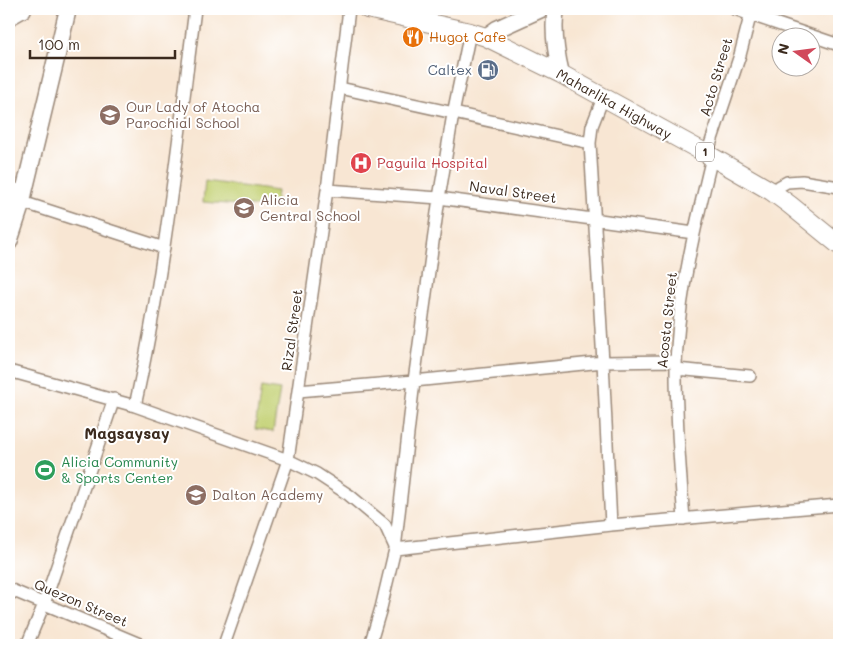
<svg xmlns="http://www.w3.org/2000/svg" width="848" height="654" viewBox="0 0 848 654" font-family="Mali,sans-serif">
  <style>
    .green { fill: #c2d072; stroke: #7e7d48 }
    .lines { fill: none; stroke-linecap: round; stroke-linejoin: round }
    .minor-casing { stroke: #9a8878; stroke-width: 14 }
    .secondary-casing { stroke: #9a8878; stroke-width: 19 }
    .primary-casing { stroke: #9a8878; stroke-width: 20 }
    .minor { stroke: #fff; stroke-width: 11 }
    .secondary { stroke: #fff; stroke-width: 16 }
    .primary { stroke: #fff; stroke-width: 18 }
    .labels { text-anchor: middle; stroke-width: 4; stroke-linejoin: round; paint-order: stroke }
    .shield { fill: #fff; stroke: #766a62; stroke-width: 1 }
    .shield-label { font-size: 12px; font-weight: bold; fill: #3b2a1e }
    .food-label { font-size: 14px; fill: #c56008; stroke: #fff; text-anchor: start }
    .service-label { font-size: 14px; fill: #4e5e75; stroke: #fff; text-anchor: end }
    .street-label { font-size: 14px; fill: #3b2a1e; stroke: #fff }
    .education-label { font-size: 14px; fill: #785e54; stroke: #fff; text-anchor: start }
    .health-label { font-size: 14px; fill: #be3a42; stroke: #fff; text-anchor: start }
    .leisure-label { font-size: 14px; fill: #27864d; stroke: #fff; text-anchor: start }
    .quarter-label { font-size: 16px; font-weight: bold; fill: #3b2a1e; stroke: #fff }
  </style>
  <rect width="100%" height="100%" fill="#fff"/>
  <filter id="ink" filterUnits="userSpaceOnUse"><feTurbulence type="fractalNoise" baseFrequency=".02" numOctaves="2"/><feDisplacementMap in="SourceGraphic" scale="10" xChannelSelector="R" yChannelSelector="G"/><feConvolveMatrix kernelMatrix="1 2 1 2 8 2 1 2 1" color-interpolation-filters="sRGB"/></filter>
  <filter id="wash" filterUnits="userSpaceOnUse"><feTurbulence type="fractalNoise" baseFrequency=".0096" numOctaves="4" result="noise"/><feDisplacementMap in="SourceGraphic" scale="20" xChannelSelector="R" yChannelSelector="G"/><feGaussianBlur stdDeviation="1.12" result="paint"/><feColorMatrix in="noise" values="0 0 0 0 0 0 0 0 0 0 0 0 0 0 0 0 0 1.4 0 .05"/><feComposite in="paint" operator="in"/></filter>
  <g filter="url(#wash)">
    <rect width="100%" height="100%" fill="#f8e6d3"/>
    <path class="green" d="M205 181 277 191 275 208 203 202Z
      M261 387 280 390 273 432 255 429Z"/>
  </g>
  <g filter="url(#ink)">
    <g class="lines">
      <g class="minor-casing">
        <path id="minor" d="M735 9 751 15 839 45
          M340 88 590 143
          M603 98 592 126 590 143 603 362 611 525
          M707 154 740 55 752 9
          M9 187 24 192
          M327 190 439 198 694 233
          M771 191 787 182 802 181 839 187
          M22 202 164 248
          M676 369 750 376
          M9 371 135 406 288 460 317 474 349 495 385 525 395 547
          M298 391 414 381 603 362 676 361
          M135 406C164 275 178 141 195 9
          M684 519C681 482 678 445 677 408 676 388 675 368 677 347 681 283 697 219 712 157
          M395 549 611 525 839 505
          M9 589 142 645
          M27 645 44 604 114 399
          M224 645 288 460 327 190 349 9
          M370 645 381 608 395 549 414 381 439 198 453 114 470 32"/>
      </g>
      <g class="secondary-casing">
        <path id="secondary" d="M556 9C552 30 556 53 561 74
          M9 17 23 9
          M486 37 497 29 541 9
          M9 242 22 202 24 192 68 9"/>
      </g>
      <g class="primary-casing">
        <path id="primary" d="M367 9 470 32 486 37 561 74 707 154 771 191 790 205 839 245"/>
      </g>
      <use href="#minor" class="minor"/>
      <use href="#secondary" class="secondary"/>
      <use href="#primary" class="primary"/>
    </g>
  </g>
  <defs>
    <g id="restaurant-disc" transform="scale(1.125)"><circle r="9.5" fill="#e8710a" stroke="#fff"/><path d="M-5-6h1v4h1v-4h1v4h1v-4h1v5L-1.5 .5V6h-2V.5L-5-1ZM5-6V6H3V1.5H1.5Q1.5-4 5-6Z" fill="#fff"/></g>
    <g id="fuel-disc" transform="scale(1.125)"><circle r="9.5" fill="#5c6f8a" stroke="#fff"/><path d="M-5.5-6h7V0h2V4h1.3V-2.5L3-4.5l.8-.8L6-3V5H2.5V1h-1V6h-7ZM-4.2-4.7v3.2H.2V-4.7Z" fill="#fff"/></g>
    <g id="school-disc" transform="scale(1.125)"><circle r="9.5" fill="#8d6e63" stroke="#fff"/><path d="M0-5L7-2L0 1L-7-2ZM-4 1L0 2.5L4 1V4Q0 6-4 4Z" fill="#fff"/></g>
    <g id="hospital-disc" transform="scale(1.125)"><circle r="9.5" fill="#e0444e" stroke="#fff"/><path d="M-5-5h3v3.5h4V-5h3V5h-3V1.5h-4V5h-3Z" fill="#fff"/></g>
    <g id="stadium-disc" transform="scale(1.125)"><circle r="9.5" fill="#2e9e5b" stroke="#fff"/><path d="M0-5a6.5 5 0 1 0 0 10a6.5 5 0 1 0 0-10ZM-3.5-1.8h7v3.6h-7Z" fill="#fff"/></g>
  </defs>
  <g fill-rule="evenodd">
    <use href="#restaurant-disc" x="413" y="37"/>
    <use href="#fuel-disc" x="488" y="70"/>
    <use href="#school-disc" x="110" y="115"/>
    <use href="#hospital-disc" x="361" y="163"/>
    <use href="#school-disc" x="244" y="208"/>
    <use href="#stadium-disc" x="45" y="470"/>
    <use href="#school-disc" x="196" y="495"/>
  </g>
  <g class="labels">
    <rect class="shield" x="696" y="142.5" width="18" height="19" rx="4"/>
    <g class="shield-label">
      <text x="705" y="156">1</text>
    </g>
    <g class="food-label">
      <text x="429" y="42">Hugot Cafe</text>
    </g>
    <g class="service-label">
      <text x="472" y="75">Caltex</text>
    </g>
    <g class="street-label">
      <text transform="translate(716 77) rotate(-73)" y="5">Acto Street</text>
      <text transform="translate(614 104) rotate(29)" y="5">Maharlika Highway</text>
      <text transform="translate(513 192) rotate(8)" y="5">Naval Street</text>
      <text transform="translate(667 320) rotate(-84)" y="5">Acosta Street</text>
      <text transform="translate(292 330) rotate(-82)" y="5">Rizal Street</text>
      <text transform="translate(81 603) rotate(23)" y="5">Quezon Street</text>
    </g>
    <g class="education-label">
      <text x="126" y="112">Our Lady of Atocha<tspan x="126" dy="16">Parochial School</tspan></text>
      <text x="260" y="205">Alicia<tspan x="260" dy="16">Central School</tspan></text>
      <text x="212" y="500">Dalton Academy</text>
    </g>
    <g class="health-label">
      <text x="377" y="168">Paguila Hospital</text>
    </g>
    <g class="leisure-label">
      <text x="61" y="467">Alicia Community<tspan x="61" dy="16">&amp; Sports Center</tspan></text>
    </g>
    <g class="quarter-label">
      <text x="127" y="439">Magsaysay</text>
    </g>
  </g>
  <rect width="848" height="654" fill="none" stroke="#fff" stroke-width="30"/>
  <g transform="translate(796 52) rotate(284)"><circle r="24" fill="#ffffff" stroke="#b1aaa5"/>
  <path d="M0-4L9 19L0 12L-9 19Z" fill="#d1495b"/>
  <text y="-8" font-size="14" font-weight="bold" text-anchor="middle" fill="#3b2a1e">N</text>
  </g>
  <path d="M30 50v8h145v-8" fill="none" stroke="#3b2a1e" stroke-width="2.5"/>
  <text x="38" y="50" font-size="15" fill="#3b2a1e" stroke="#ffffff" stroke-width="4" paint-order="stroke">100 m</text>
</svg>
